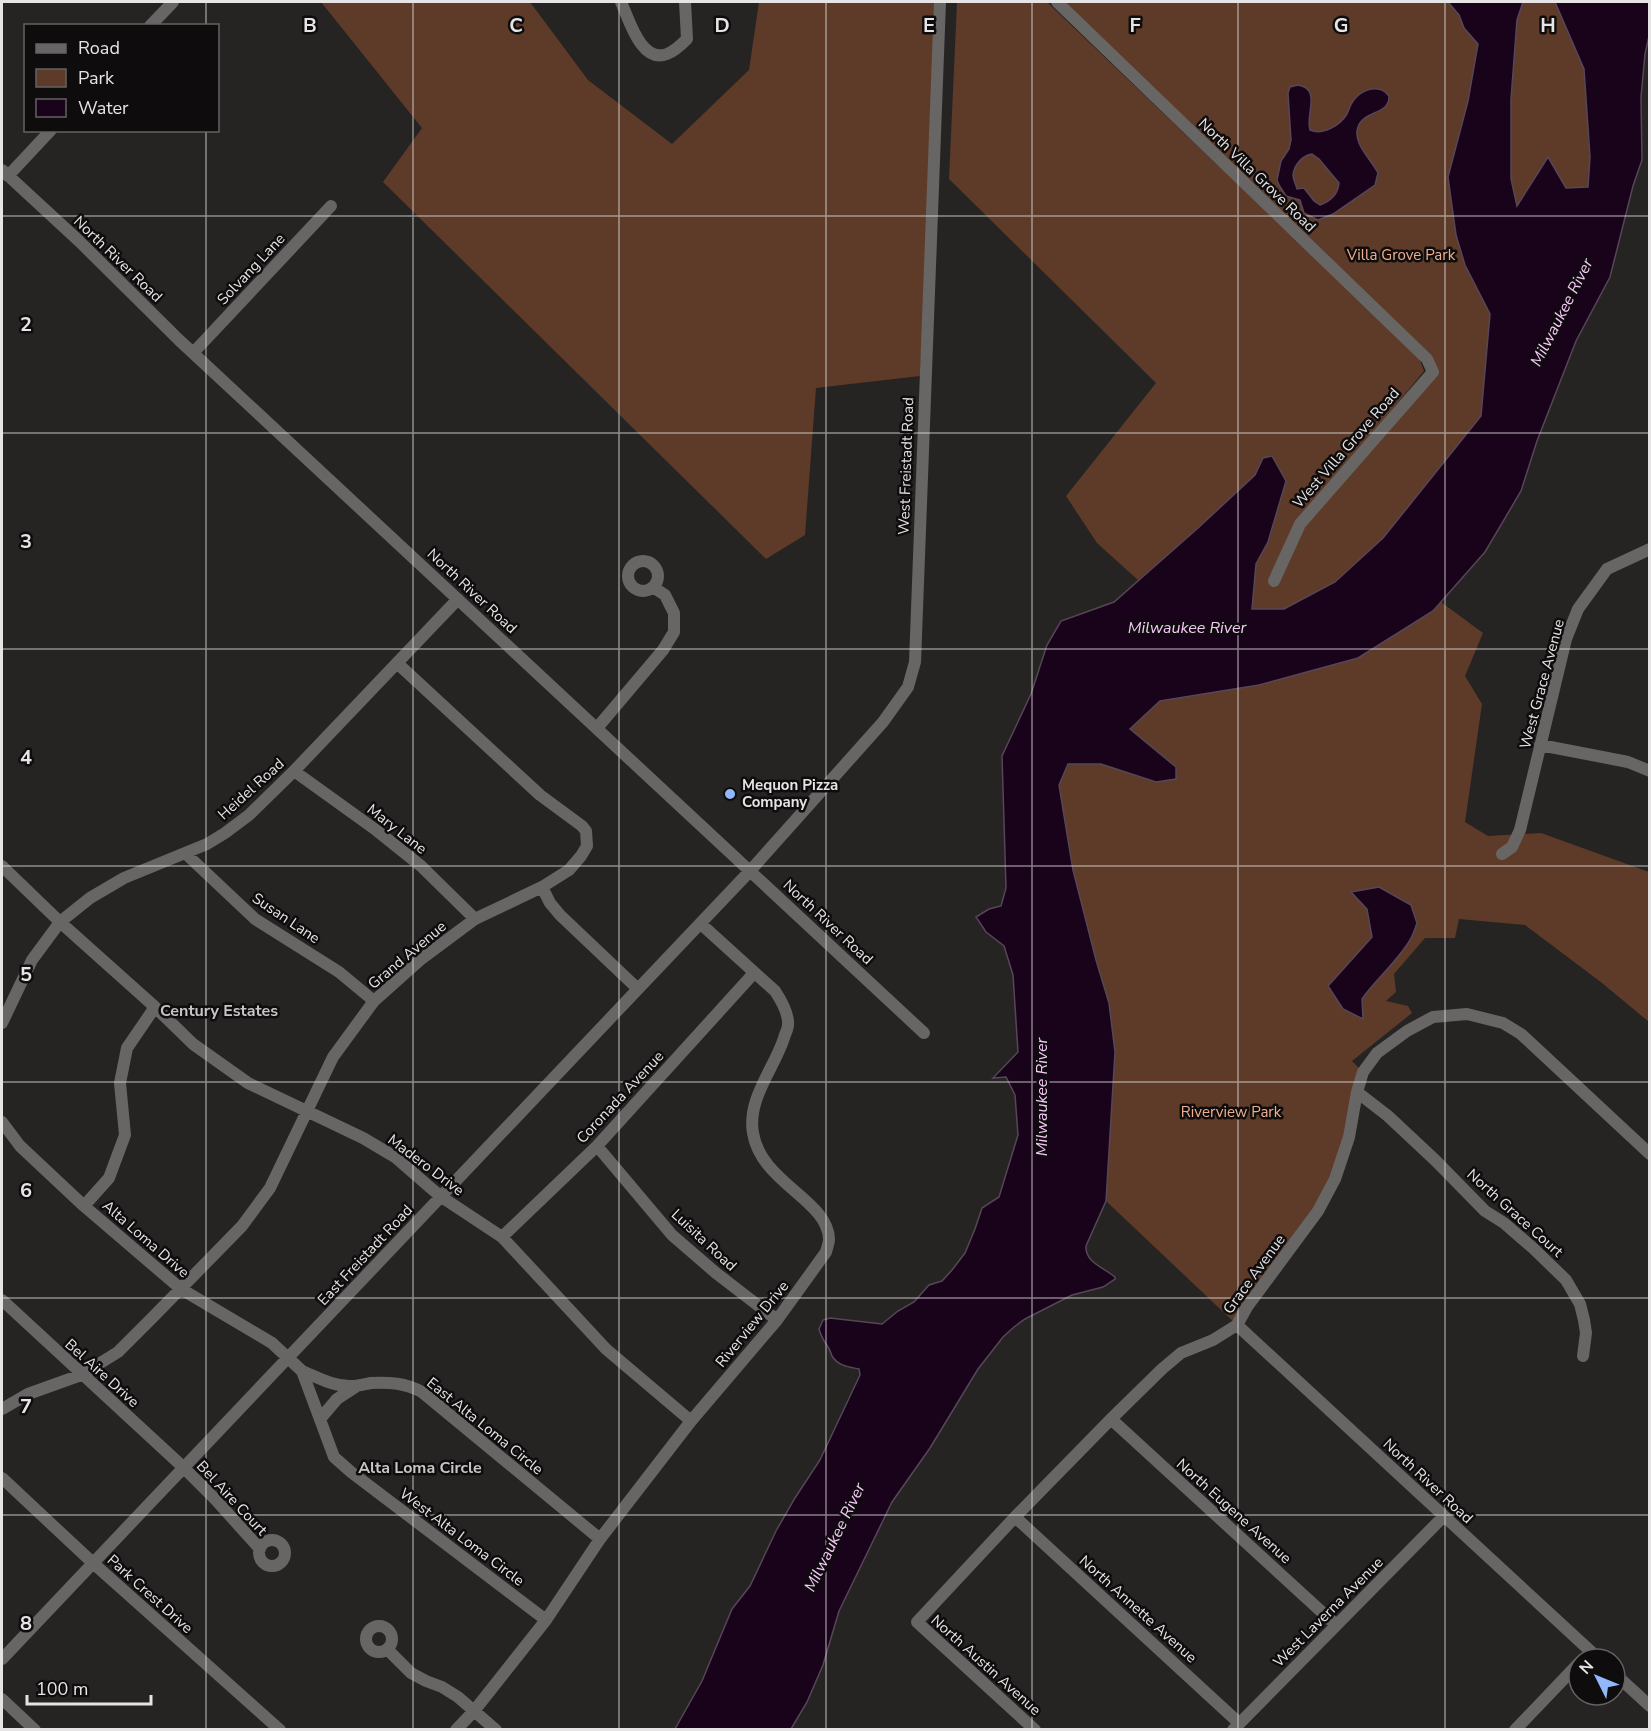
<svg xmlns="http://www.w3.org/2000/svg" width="1651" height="1731" viewBox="0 0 1651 1731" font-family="'Nunito Sans',sans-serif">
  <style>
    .green { fill: #5d3b28 }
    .water { fill: #19031b; stroke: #574658; stroke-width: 1.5; fill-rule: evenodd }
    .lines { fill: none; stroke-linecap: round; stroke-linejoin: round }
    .minor { stroke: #676665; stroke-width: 12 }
    .grid { fill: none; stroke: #e7e4e5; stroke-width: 1.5; stroke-opacity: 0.55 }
    .poi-dot { fill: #91b8fd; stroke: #0e0c0d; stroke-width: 2 }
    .labels { text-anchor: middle; stroke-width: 5; stroke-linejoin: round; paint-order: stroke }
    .street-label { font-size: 15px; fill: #e7e4e5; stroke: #0e0c0d }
    .park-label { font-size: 15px; fill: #f0b08e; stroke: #0e0c0d }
    .poi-label { font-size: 15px; font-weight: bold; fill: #e7e4e5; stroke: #0e0c0d; text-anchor: start }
    .water-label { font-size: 16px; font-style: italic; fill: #fac7fc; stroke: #0e0c0d }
    .neighbourhood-label { font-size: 16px; font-weight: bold; fill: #c9c4c5; stroke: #0e0c0d }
    .grid-label { font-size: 20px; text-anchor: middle; font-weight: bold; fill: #e7e4e5; stroke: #0e0c0d; stroke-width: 5; stroke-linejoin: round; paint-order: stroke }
  </style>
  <rect width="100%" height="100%" fill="#262323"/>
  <path class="green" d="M321 2H530L588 80 672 144 749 70 759 2H940L920 376 816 388 805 535 766 559 383 182 422 128Z
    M957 2H1047L1419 358 1424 371 1291 532 1300 524 1432 372 1427 359 1057 2H1479L1480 31 1468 101 1448 177 1456 235 1465 265 1490 314 1481 416 1383 538 1335 582 1284 609H1252L1256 564 1268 542 1286 481 1272 456 1263 458 1255 475 1198 528 1138 580 1097 543 1066 496 1156 383 949 179Z
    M1523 2H1555L1559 9 1584 69 1590 157 1588 187 1566 188 1548 158 1517 206 1511 179V99L1517 20Z
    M1441 602 1483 633 1465 676 1482 704 1465 822 1488 836 1541 833 1649 872V1022L1602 983 1525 925 1459 919 1455 938H1425L1394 974 1396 992 1386 1001 1408 1006 1412 1013 1352 1061 1363 1072 1335 1179 1237 1325 1106 1201 1115 1052 1109 1003 1096 960 1073 870 1059 784 1069 764H1101L1156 782 1176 767 1130 729 1160 701 1259 685 1358 658 1433 611Z"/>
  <path class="water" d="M1448 2H1523L1517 20 1511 99V179L1517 206 1548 157 1566 188 1588 187 1590 157 1584 69 1555 2H1649V36L1645 54 1641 97 1642 160 1633 186 1610 277 1576 341 1537 441 1521 491 1485 552 1433 611 1358 658 1259 685 1160 701 1130 729 1176 767V779L1156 782 1101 764H1068L1059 785 1073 870 1096 960 1109 1003 1115 1052 1106 1201 1086 1246C1085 1263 1105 1268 1115 1277V1279L1103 1287 1072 1295 1025 1319 1014 1327 1003 1337 978 1369 930 1448 892 1502 839 1611 823 1665 807 1702 791 1729H675L702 1681 732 1609 750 1586 776 1531 795 1498 820 1460 860 1375 859 1369C849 1367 838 1366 832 1356 831 1353 830 1350 828 1347 824 1341 821 1337 819 1329L823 1320 830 1318 882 1324 898 1311 914 1302 929 1285 942 1281 952 1270 965 1253 975 1229 982 1208 999 1197 1018 1135 1015 1095 1006 1077 993 1078 1018 1052 1013 975 1004 946 986 932 976 917 989 909 1001 906 1006 888 1002 756 1031 694 1047 645 1061 621 1114 602 1198 528 1255 475 1263 458 1272 456 1286 481 1268 542 1256 564 1252 609H1284L1335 582 1383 538 1481 416 1490 314 1465 265 1456 235 1448 177 1468 101 1478 44 1464 28 1459 15Z
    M1298 85C1322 89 1305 115 1310 130 1323 136 1340 125 1347 114 1349 110 1350 105 1353 101 1362 89 1380 83 1389 96 1390 115 1364 110 1358 127 1352 143 1371 159 1378 173L1375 185 1333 214 1318 220 1304 213 1300 200 1286 196 1279 185 1277 180 1281 161 1289 149 1291 140 1288 93 1290 87ZM1312 154 1319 159 1339 183C1338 195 1331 201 1320 205L1314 201 1304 188 1297 189C1296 184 1293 180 1293 175 1294 165 1303 155 1312 154Z
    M1379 887 1411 905 1417 923C1415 929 1413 935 1410 940 1397 962 1376 979 1362 999L1363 1019 1343 1009 1328 986 1372 937 1367 909 1351 892Z"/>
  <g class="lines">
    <path class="minor" d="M621 2C629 19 641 64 667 54 675 51 681 45 687 39L685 2
      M1057 2 1427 359 1433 372 1300 524 1274 581
      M150 26 173 2
      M2 170 79 241 179 340 924 1033
      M8 176 51 130
      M193 353 331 206
      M628 576a15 15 0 1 1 30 0a15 15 0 1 1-30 0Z
      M597 728 663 650 674 632V613L665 595 653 587
      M1540 745 1628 762 1650 771
      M294 771 376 830 421 866 475 919
      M185 853 255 919 339 972 374 1001
      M1502 854 1512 847 1520 830 1566 639 1578 609 1607 569 1650 549
      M2 866 60 922 155 1007 193 1044 248 1083 363 1138 395 1157 440 1196 502 1237 606 1349 691 1421
      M542 887 550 903 560 915 638 989
      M2 1023 32 960 60 922 90 898 124 878 207 844 225 833 249 815 294 771 458 599
      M1357 1092 1388 1116 1436 1161 1485 1211 1504 1223 1533 1248 1566 1280 1580 1304 1584 1320 1586 1333 1583 1356
      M2 1122 20 1146 84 1206 181 1289 272 1343 302 1371 334 1457 351 1472 546 1620
      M597 1146 672 1235 716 1273 777 1320
      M84 1206 109 1178 125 1135 120 1083 127 1048 155 1007
      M502 1237 597 1146 754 973
      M2 1300 183 1467 215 1499 260 1549
      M1237 1325 1599 1659
      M302 1371C317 1377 334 1387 352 1386 358 1386 365 1384 371 1383 390 1382 405 1383 422 1392L600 1539
      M2 1409 28 1394 81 1375 118 1352 152 1318 242 1226 270 1188 333 1057 374 1001 420 960 475 919 542 887 569 870 581 856 587 846 586 831 582 826 540 795 397 663
      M320 1419 337 1399 357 1386
      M1111 1419 1336 1625
      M2 1478 93 1563 280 1730
      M1015 1517 1239 1723
      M259 1553a13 13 0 1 1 26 0a13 13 0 1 1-26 0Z
      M366 1639a13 13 0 1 1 26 0a13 13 0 1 1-26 0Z
      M387 1649 411 1673 426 1681 442 1687 458 1697 496 1730
      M2 1659 750 871 883 722 908 687 915 662 940 2
      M1615 1674 1650 1706
      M2 1699 35 1730
      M456 1730 474 1711 546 1620 600 1539 691 1421 777 1320 826 1252C827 1248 829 1243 829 1239 828 1200 761 1183 753 1133 747 1099 774 1069 784 1038 785 1034 788 1029 788 1025 789 1013 781 1000 775 991L701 924
      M1035 1730 917 1622 1015 1517 1111 1419 1162 1369 1181 1353 1213 1340 1237 1325 1247 1307 1318 1211 1335 1179 1349 1137 1357 1092 1363 1072 1377 1053 1407 1031 1433 1017 1467 1014 1503 1023 1521 1034 1650 1154
      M1233 1730 1444 1516
      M1515 1730 1579 1663"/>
  </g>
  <path class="grid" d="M206 2V26M413 2V1730M619 2V1730M826 2V1730M1032 2V1730M1238 2V1730M1445 2V1730M206 130V1730M2 216H1650M2 433H1650M2 649H1650M2 866H1650M2 1082H1650M2 1298H1650M2 1515H1650"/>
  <circle class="poi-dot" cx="730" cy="794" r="6"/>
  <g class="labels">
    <g class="street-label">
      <text transform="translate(1257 175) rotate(44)" y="5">North Villa Grove Road</text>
      <text transform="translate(118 259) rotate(44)" y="5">North River Road</text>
      <text transform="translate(251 269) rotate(-47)" y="5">Solvang Lane</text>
      <text transform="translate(1346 448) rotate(-49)" y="5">West Villa Grove Road</text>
      <text transform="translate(906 466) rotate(-88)" y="5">West Freistadt Road</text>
      <text transform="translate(472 591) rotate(43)" y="5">North River Road</text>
      <text transform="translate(1542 684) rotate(-75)" y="5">West Grace Avenue</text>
      <text transform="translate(251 789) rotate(-42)" y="5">Heidel Road</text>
      <text transform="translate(397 829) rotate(38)" y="5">Mary Lane</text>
      <text transform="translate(286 918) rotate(34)" y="5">Susan Lane</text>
      <text transform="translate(828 922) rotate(43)" y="5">North River Road</text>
      <text transform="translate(407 955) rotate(-40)" y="5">Grand Avenue</text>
      <text transform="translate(620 1097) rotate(-47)" y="5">Coronada Avenue</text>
      <text transform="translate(426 1165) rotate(37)" y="5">Madero Drive</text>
      <text transform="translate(1515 1213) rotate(42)" y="5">North Grace Court</text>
      <text transform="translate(146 1239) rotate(41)" y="5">Alta Loma Drive</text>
      <text transform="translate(704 1240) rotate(43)" y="5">Luisita Road</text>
      <text transform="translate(365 1255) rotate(-47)" y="5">East Freistadt Road</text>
      <text transform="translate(1254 1274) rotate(-54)" y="5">Grace Avenue</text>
      <text transform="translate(752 1324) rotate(-51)" y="5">Riverview Drive</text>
      <text transform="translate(102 1373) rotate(42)" y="5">Bel Aire Drive</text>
      <text transform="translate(485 1426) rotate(39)" y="5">East Alta Loma Circle</text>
      <text transform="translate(1428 1481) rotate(43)" y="5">North River Road</text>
      <text transform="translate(232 1498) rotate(47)" y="5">Bel Aire Court</text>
      <text transform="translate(1234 1511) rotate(42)" y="5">North Eugene Avenue</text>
      <text transform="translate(462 1537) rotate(37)" y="5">West Alta Loma Circle</text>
      <text transform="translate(150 1594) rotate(42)" y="5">Park Crest Drive</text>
      <text transform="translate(1138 1609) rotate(42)" y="5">North Annette Avenue</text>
      <text transform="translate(1328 1612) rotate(-45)" y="5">West Laverna Avenue</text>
      <text transform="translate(986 1665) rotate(42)" y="5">North Austin Avenue</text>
    </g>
    <g class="park-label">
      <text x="1401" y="260">Villa Grove Park</text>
      <text x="1231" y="1117">Riverview Park</text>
    </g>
    <g class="poi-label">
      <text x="742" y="790">Mequon Pizza<tspan x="742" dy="17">Company</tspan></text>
    </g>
    <g class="water-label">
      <text transform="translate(1561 312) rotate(-63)" y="6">Milwaukee River</text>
      <text x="1187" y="633">Milwaukee River</text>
      <text transform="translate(1041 1097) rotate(-90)" y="6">Milwaukee River</text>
      <text transform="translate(834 1537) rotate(-64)" y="6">Milwaukee River</text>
    </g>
    <g class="neighbourhood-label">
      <text x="219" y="1016">Century Estates</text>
      <text x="420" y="1473">Alta Loma Circle</text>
    </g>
  </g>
  <g class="grid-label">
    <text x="310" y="32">B</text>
    <text x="516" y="32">C</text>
    <text x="722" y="32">D</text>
    <text x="929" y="32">E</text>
    <text x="1135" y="32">F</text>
    <text x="1341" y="32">G</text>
    <text x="1548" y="32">H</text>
    <text x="26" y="331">2</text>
    <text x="26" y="548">3</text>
    <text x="26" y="764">4</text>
    <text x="26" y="981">5</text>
    <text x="26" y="1197">6</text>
    <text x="26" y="1413">7</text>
    <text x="26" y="1630">8</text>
  </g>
  <rect width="1651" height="1731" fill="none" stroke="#e7e4e5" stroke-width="6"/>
  <rect x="24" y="24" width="195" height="108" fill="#0e0c0d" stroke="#656263" stroke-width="1.5"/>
  <rect x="36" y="44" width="30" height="9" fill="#676665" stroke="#656263" stroke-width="1.5"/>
  <text x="78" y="54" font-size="18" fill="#e7e4e5">Road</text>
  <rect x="36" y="69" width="30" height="18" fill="#5d3b28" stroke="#656263" stroke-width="1.5"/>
  <text x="78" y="84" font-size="18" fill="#e7e4e5">Park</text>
  <rect x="36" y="99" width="30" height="18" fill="#19031b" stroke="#656263" stroke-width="1.5"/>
  <text x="78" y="114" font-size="18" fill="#e7e4e5">Water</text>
  <g transform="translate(1597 1677) rotate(313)"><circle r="28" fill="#0e0c0d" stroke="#656263" stroke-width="1.5"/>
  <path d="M0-4.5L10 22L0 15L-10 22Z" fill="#91b8fd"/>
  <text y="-9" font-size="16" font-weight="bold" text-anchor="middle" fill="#e7e4e5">N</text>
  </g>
  <path d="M27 1695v9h124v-9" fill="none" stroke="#e7e4e5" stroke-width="3"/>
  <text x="36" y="1695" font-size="18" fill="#e7e4e5" stroke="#0e0c0d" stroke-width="4.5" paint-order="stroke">100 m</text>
</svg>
